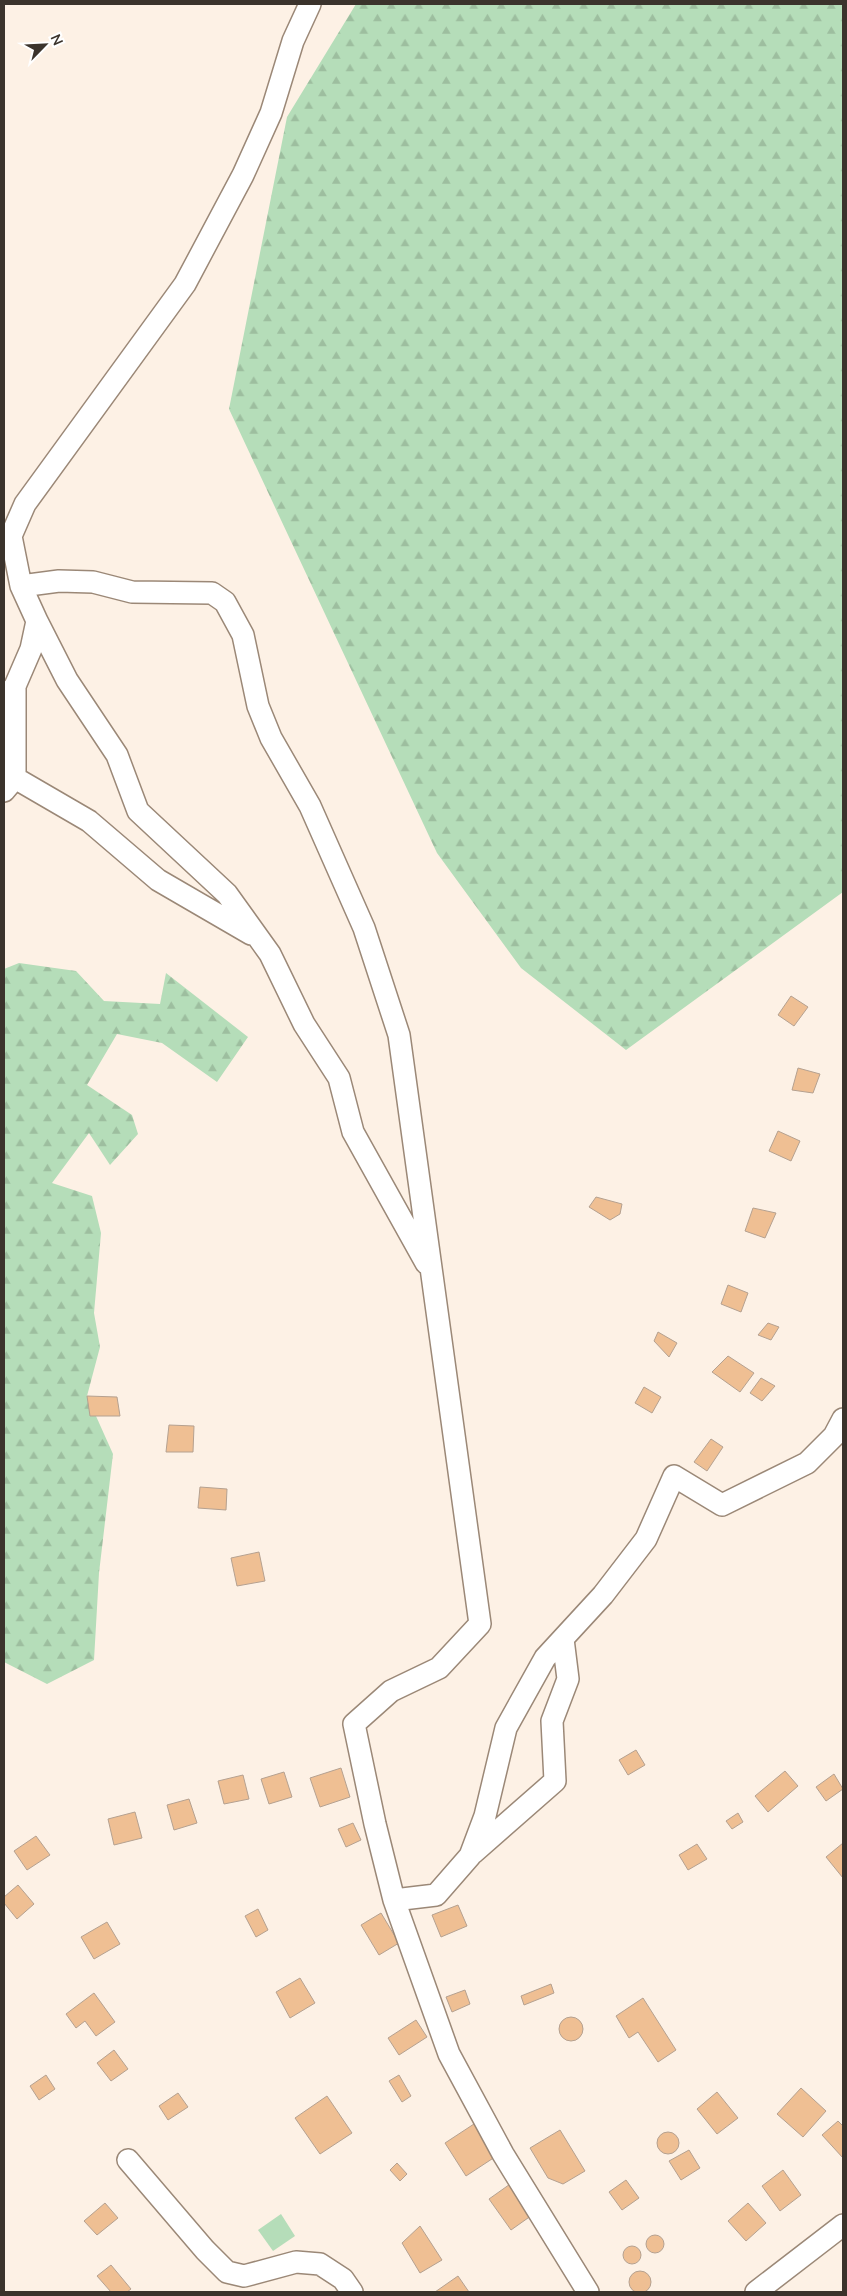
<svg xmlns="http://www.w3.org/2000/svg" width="847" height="2296" viewBox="0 0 847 2296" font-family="'Nunito Sans',sans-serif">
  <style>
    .forest { fill: url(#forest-firs) }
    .pitch { fill: #b5ddb9 }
    .building { fill: #efbf93; stroke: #b5a190 }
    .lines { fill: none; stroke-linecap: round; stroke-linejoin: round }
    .minor-casing { stroke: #9b8877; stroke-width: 24 }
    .minor { stroke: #fff; stroke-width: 21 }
  </style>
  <defs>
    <pattern id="forest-firs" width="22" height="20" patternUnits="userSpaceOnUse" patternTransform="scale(1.25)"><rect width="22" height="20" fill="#b5ddb9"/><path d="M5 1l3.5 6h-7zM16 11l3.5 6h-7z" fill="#9dbe9f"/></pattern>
  </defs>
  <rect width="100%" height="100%" fill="#fdf1e5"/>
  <path class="forest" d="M356 4H843V892L626 1050 521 968 437 853 229 409 287 117Z
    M19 963 76 971 104 1001 160 1004 166 973 248 1037 217 1082 162 1043 117 1034 87 1085 132 1115 138 1134 110 1165 89 1133 52 1183 92 1196 101 1233 94 1313 100 1347 87 1396 113 1454 99 1573 94 1660 47 1684 4 1662V969Z"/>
  <path class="pitch" d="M281 2214 295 2236 273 2251 258 2230Z"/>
  <path class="building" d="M791 996 808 1007 794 1026 778 1015Z
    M798 1068 820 1074 813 1093 792 1090Z
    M778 1131 800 1141 791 1161 769 1151Z
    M596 1197 622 1204 620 1214 610 1220 589 1207Z
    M753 1208 776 1213 765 1238 745 1231Z
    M728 1285 748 1293 741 1312 721 1304Z
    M768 1323 779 1327 771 1340 758 1335Z
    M658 1332 677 1343 669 1357 654 1341Z
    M728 1356 754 1373 740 1392 712 1372Z
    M761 1378 775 1386 762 1401 750 1393Z
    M644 1387 661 1397 652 1413 635 1403Z
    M87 1396 117 1397 120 1416H90Z
    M169 1425 194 1426 193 1452H166Z
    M711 1439 723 1447 707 1471 694 1462Z
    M200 1487 227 1489 226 1510 198 1508Z
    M259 1552 265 1581 237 1586 231 1558Z
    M636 1750 645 1765 628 1775 619 1760Z
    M341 1768 350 1797 320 1807 310 1778Z
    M785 1771 798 1786 768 1812 755 1796Z
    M284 1772 292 1797 269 1804 261 1779Z
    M834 1774 843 1789 826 1801 816 1787Z
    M243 1775 249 1799 224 1804 218 1781Z
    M189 1799 197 1823 174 1830 167 1805Z
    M135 1812 142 1838 114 1845 108 1819Z
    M738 1813 743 1822 732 1829 726 1821Z
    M353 1823 361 1840 346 1847 338 1829Z
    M36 1836 50 1855 27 1870 14 1851Z
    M843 1843V1878L826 1857Z
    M697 1844 707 1859 688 1870 679 1855Z
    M18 1885 34 1904 17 1919 4 1903V1897Z
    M458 1905 467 1926 441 1937 432 1915Z
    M258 1909 268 1930 256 1937 245 1916Z
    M381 1913 399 1943 379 1955 361 1925Z
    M107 1922 120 1944 94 1959 81 1937Z
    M300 1978 315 2003 290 2018 276 1992Z
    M551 1984 554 1993 524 2005 521 1996Z
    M465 1990 470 2004 452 2012 446 1997Z
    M94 1993 115 2022 96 2036 85 2021 76 2028 66 2014Z
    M643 1998 676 2050 658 2062 638 2032 629 2038 616 2016Z
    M559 2029a12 12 0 1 1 24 0a12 12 0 1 1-24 0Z
    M416 2020 427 2037 399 2055 388 2038Z
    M114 2050 128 2069 111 2081 97 2063Z
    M46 2075 55 2089 39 2100 30 2086Z
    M399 2075 411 2096 402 2102 389 2081Z
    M801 2088 826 2111 803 2137 777 2114Z
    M717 2092 738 2118 717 2134 697 2109Z
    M178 2093 188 2107 168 2120 159 2106Z
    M327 2096 352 2133 320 2154 295 2118Z
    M838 2121 843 2126V2158L822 2135Z
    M477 2122 498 2155 466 2176 445 2143Z
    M560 2130 585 2171 563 2184 548 2178 530 2148Z
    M657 2143a11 11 0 1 1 22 0a11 11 0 1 1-22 0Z
    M689 2150 700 2168 681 2180 669 2161Z
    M397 2163 407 2174 400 2181 390 2170Z
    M783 2170 801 2195 780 2211 762 2186Z
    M626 2180 639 2198 622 2210 609 2192Z
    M513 2182 535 2213 511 2230 489 2199Z
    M105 2203 118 2218 97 2235 84 2221Z
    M748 2203 766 2223 746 2241 728 2221Z
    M420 2226 442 2260 420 2273 402 2243Z
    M646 2244a9 9 0 1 1 18 0a9 9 0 1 1-18 0Z
    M623 2255a9 9 0 1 1 18 0a9 9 0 1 1-18 0Z
    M111 2265 131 2289 127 2292H111L97 2276Z
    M629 2282a11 11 0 1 1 22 0a11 11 0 1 1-22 0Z
    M458 2276 469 2292H435Z"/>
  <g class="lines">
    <g class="minor-casing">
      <path id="minor" d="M21 586 59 581 93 582 132 592 212 593 225 602 243 635 258 706 271 738 310 806 364 928 399 1035 480 1624 439 1668 391 1691 354 1724 375 1824 394 1900 449 2054 503 2154 588 2292
        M37 621 67 680 117 755 138 811 227 894 270 954 304 1024 339 1078 353 1132 426 1263
        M4 698 15 686 31 649 37 621 21 586 11 536 25 504 185 284 243 175 271 113 293 41 310 4
        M15 778 89 821 158 880 251 934
        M4 791 15 778V686
        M473 1853 555 1781 552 1721 568 1679 563 1639
        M394 1900 436 1895 470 1856 485 1816 506 1728 545 1658 603 1595 646 1539 674 1476 722 1505 807 1463 834 1436 843 1419
        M128 2160 205 2250 227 2272 244 2276 296 2262 320 2264 343 2279 352 2292
        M756 2292 843 2225"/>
    </g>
    <use href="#minor" class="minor"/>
  </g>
  <rect width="847" height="2296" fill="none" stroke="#3b332c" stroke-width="10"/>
  <g transform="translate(45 45) rotate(66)" stroke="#ffffff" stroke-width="4" paint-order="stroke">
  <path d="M0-4L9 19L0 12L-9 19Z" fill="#3b332c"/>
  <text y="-8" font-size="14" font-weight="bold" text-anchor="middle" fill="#3b332c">N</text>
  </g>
</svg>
